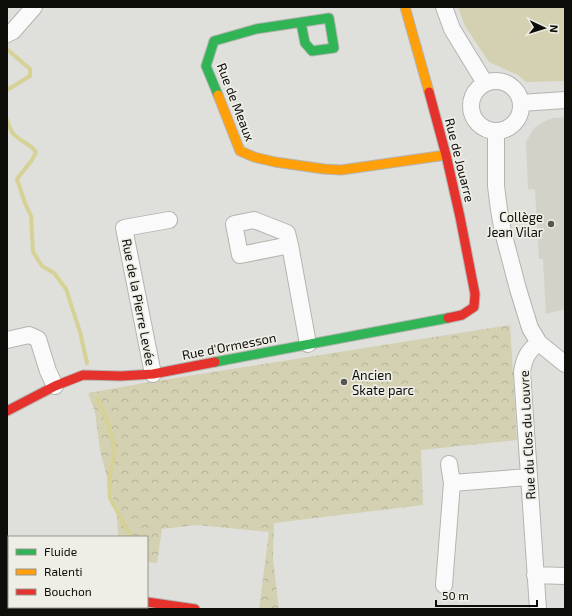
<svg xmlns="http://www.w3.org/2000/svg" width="572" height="616" viewBox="0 0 572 616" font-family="'Exo 2',sans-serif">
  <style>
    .built { fill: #d2d2c8 }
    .grass { fill: #d3d1b2 }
    .park { fill: url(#park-crowns) }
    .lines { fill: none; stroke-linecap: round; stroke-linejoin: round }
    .stream { stroke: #d6d296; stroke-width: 4 }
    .street-casing { stroke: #b4b4b0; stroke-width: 18 }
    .fast-casing { stroke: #b4b4b0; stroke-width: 11 }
    .slow-casing { stroke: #b4b4b0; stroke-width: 11 }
    .jam-casing { stroke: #b4b4b0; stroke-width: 11 }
    .street { stroke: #fafafa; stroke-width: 16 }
    .fast { stroke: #30b455; stroke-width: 9 }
    .slow { stroke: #ff9f0a; stroke-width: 9 }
    .jam { stroke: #e5322d; stroke-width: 9 }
    .poi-dot { fill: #565653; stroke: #efeee6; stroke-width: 1.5 }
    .labels { text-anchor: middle; stroke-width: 3.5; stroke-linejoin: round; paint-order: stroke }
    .street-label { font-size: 13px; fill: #0d0d0a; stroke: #efeee6 }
    .poi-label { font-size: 13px; fill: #0d0d0a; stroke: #efeee6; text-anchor: end }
  </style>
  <defs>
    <pattern id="park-crowns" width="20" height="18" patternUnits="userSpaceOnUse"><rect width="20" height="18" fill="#d3d1b2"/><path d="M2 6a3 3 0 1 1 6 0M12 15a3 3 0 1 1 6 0" fill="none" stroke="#b4b298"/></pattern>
  </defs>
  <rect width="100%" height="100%" fill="#dfdfdb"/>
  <path class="built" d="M565 117V309L546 314 543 259H539L535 190 528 189 526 142 534 128 545 121 553 118Z"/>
  <path class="grass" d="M458 7H565V81L526 82 518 75 489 62 465 26Z"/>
  <path class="park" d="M510 325 517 440 421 450 423 505 274 523 273 559 279 609H259L269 532 197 525 162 529 157 563 147 562V537H118L117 514 100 451 95 412 88 393 150 382Z"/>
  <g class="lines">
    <path class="stream" d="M7 90 30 76V69L8 50
      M7 120C8 123 10 128 12 132 18 141 30 143 36 152L32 160 17 179 25 203 31 216 33 252 42 266 54 273 66 289 80 332 87 363
      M97 399 107 420 115 450 109 481 110 498 131 537"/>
    <g class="street-casing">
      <path id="street" d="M444 7 452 29 485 83
        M7 34 13 31 34 7
        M471 106a25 25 0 1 1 50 0a25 25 0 1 1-50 0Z
        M521 103 565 100
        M496 131V186L499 210 503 232 518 289 530 328 539 343 565 364
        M290 245 287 233 254 220 234 224 240 255 290 245 308 344
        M7 340 29 335 38 339 48 371 55 386
        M153 374 124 228 169 220
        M449 464 452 483
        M535 575 565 576
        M444 585 452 483 528 477
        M538 609 522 372C524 359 528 350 539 343"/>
    </g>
    <g class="fast-casing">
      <path id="fast" d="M218 95 206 66 214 41 256 29 329 18 334 48 312 51 305 43 301 23
        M215 362 448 318"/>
    </g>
    <g class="slow-casing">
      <path id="slow" d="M405 7 429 92
        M218 95 240 151 254 157 275 162 324 169 341 170 446 155
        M7 572 9 573"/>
    </g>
    <g class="jam-casing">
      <path id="jam" d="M429 92 446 155 460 217 475 294 474 307 462 315 448 318
        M7 411 55 386 83 375 121 376 153 374 215 362
        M147 602 195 609"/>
    </g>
    <use href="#street" class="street"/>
    <use href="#fast" class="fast"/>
    <use href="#slow" class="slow"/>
    <use href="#jam" class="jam"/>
  </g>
  <g class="poi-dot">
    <circle cx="551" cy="224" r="4"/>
    <circle cx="344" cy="382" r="4"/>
  </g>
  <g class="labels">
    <g class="street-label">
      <text transform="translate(236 102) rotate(69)" y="5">Rue de Meaux</text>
      <text transform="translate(460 160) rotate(76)" y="5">Rue de Jouarre</text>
      <text transform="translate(139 302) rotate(79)" y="5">Rue de la Pierre Levée</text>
      <text transform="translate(229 346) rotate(-11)" y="5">Rue d'Ormesson</text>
      <text transform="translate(527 435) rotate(-93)" y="5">Rue du Clos du Louvre</text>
    </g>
    <g class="poi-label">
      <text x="543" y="222">Collège<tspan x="543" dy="15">Jean Vilar</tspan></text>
      <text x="352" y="380" text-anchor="start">Ancien<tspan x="352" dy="15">Skate parc</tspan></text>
    </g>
  </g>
  <rect width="572" height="616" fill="none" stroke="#0d0d0a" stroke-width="16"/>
  <rect x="8" y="536" width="140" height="72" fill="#efeee6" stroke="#95948e"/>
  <rect x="16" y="549" width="20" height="6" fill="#30b455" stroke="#95948e"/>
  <text x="44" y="556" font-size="12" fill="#0d0d0a">Fluide</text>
  <rect x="16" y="569" width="20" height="6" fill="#ff9f0a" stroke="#95948e"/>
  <text x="44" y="576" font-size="12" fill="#0d0d0a">Ralenti</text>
  <rect x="16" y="589" width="20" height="6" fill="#e5322d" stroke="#95948e"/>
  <text x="44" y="596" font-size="12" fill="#0d0d0a">Bouchon</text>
  <g transform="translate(544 28) rotate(94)" stroke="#efeee6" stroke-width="3" paint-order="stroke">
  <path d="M0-3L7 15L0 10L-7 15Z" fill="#0d0d0a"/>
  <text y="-6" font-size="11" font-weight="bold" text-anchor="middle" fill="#0d0d0a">N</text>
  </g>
  <path d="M436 600v6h101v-6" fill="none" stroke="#0d0d0a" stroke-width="2"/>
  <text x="442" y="600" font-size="12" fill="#0d0d0a" stroke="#efeee6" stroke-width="3" paint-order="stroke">50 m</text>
</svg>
